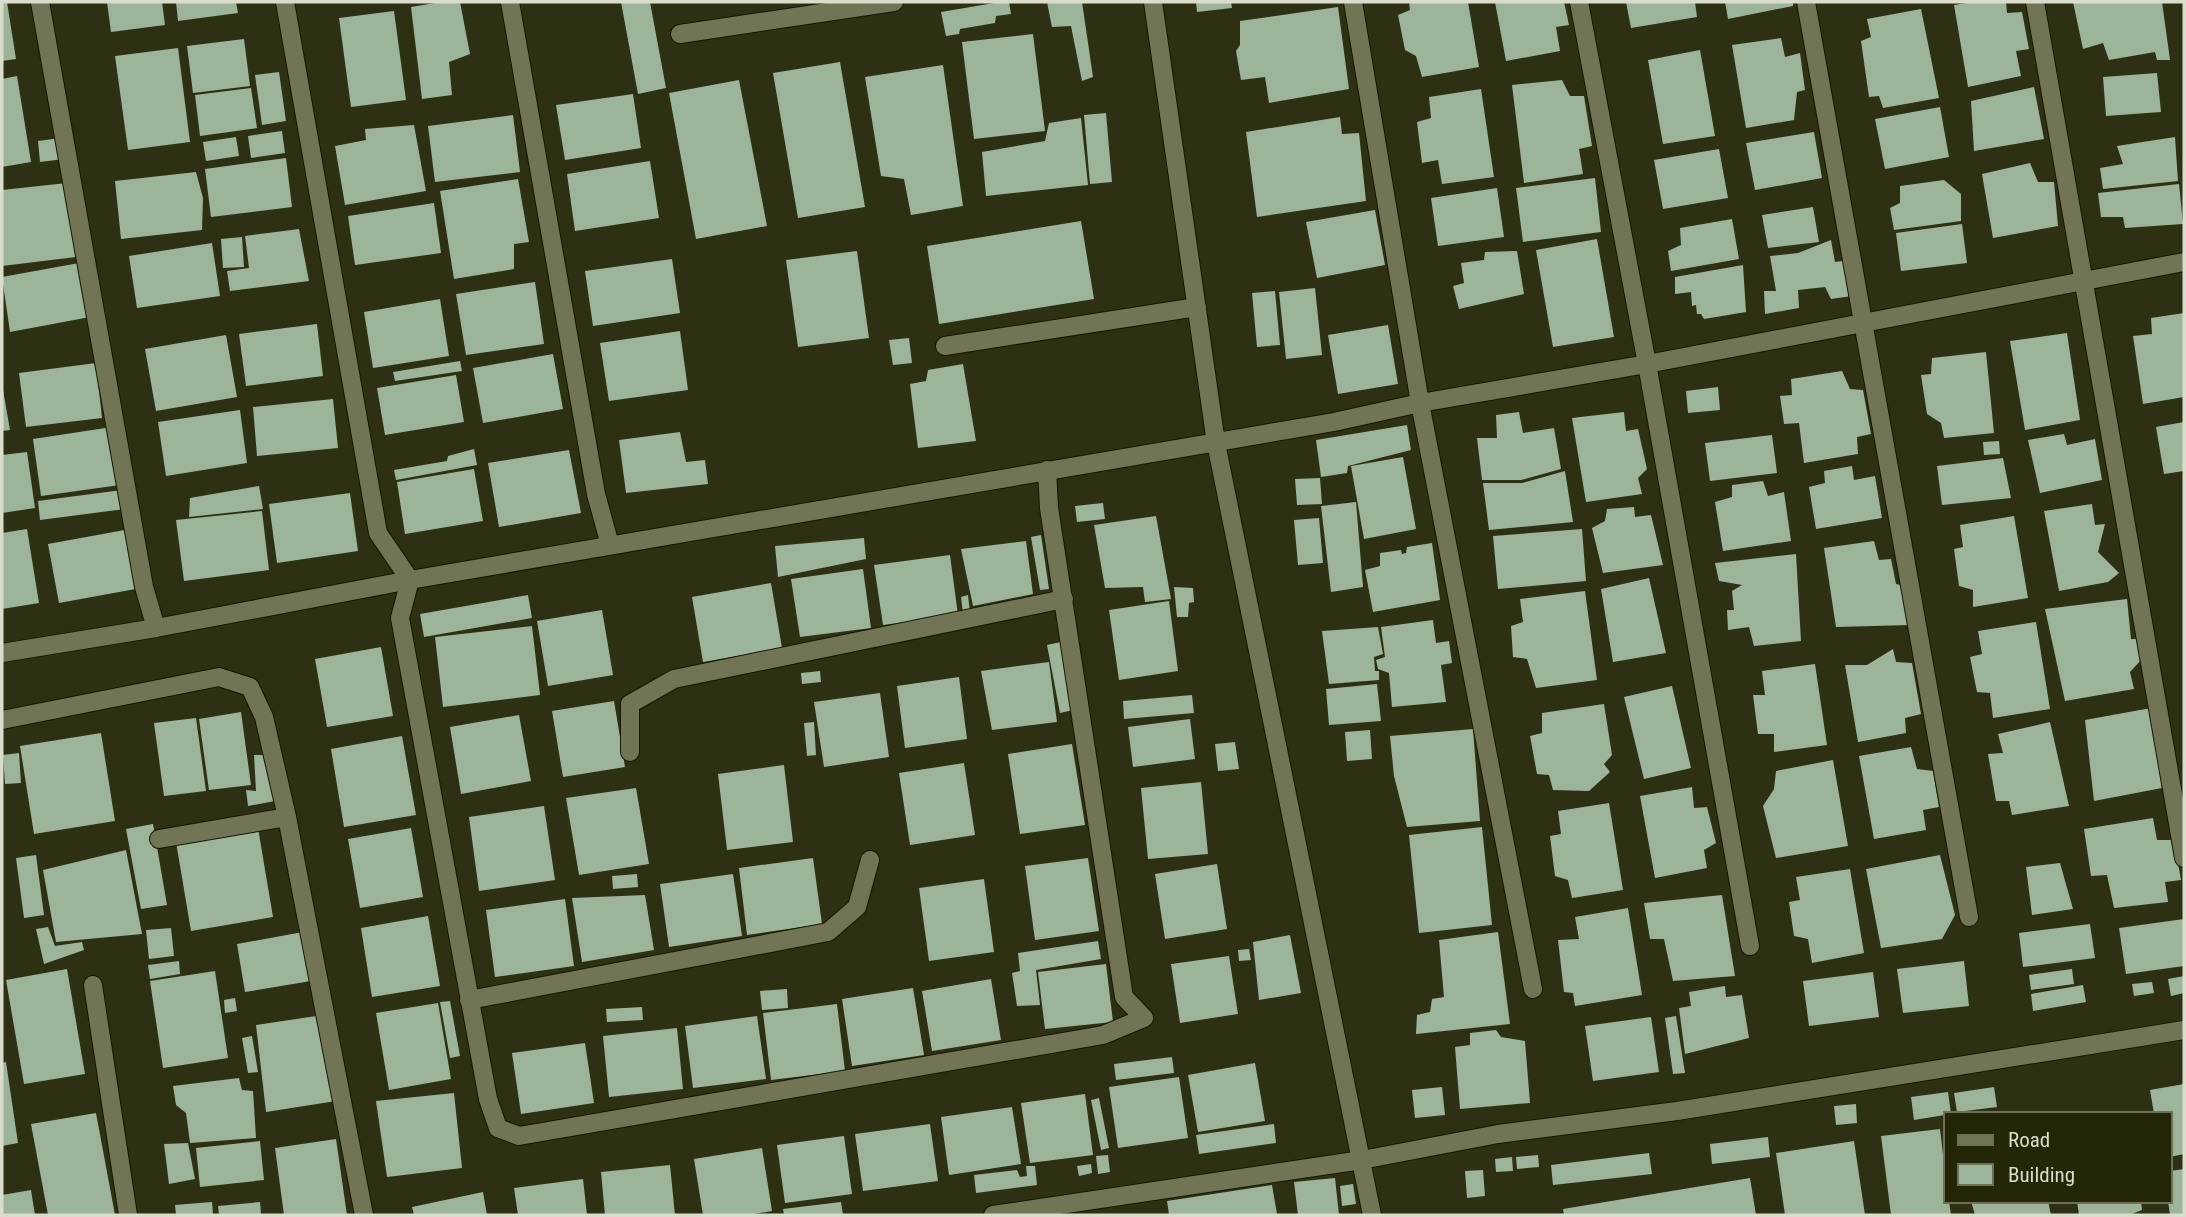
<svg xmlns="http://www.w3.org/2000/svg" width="2186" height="1217" viewBox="0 0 2186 1217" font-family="'Roboto Condensed',sans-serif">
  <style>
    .building { fill: #9cb499 }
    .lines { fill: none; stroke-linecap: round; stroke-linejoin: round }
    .minor-casing { stroke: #161800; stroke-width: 20 }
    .minor { stroke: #727555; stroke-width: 18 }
  </style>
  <rect width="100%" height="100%" fill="#2e3013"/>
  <path class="building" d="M2 2H7L16 59 2 61Z
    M107 2H162L165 25 111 32Z
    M176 2H236L238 13 178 21Z
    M441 2H460L470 54 449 62 452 95 422 99 411 7Z
    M621 2H650L666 88 638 94Z
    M1000 2H1009L1011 14 996 16 995 23 960 29 959 34 946 36 941 12Z
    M1047 2H1082L1093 77 1082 81 1071 26 1052 27Z
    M1196 2H1231L1232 8 1197 12Z
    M1409 2H1468L1479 67 1422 77 1416 56 1405 50 1398 15 1410 10Z
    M1495 2H1564L1569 25 1556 27 1560 51 1506 61Z
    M1626 2H1695L1697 17 1631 28Z
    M1725 2H1793V6L1728 19Z
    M1973 2H2006L2007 13 2022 12 2029 49 2016 51 2021 76 1968 87 1954 5Z
    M2073 2H2162L2170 60H2157L2155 52 2109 60 2103 43 2083 49Z
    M1338 7 1349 89 1269 103 1265 77 1241 80 1236 51 1240 45V21Z
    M1921 9 1939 98 1883 108 1879 96 1869 97 1861 41 1871 37 1867 19Z
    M394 11 406 100 351 107 339 18Z
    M1033 34 1045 131 974 139 962 42Z
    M1781 38 1785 57 1800 53 1805 90 1797 92 1794 120 1746 128 1732 45Z
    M244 39 250 86 193 93 187 46Z
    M178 48 190 142 128 150 115 56Z
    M1700 50 1715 136 1663 144 1648 60Z
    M840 62 865 207 798 218 773 73Z
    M943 65 963 206 911 215 904 179 881 176 865 77Z
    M279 72 286 121 262 125 255 75Z
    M2157 73 2161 112 2106 116 2103 77Z
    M17 76 31 162 2 167V79Z
    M739 80 767 226 696 239 669 93Z
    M1562 80 1570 96H1584L1592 146 1579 149 1583 174 1524 183 1512 85Z
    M2034 87 2044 139 1974 151 1971 101Z
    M251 88 257 128 200 136 195 95Z
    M1481 89 1494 177 1442 184 1438 160 1422 163 1417 122 1431 118 1429 97Z
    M633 94 641 148 565 160 556 105Z
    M1940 107 1949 157 1885 169 1875 119Z
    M1106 113 1112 182 1090 184 1084 115Z
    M513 115 520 172 435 182 428 126Z
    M1340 117 1342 134 1359 133 1366 201 1257 217 1246 132Z
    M1081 118 1088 185 986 196 982 152 1045 141 1049 123Z
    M414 125 426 191 345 205 335 146 366 140 365 129Z
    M282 131 285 153 251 158 248 136Z
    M1814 132 1822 178 1755 190 1746 143Z
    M236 137 239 156 206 161 203 142Z
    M2175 137 2178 181 2103 189 2100 168 2123 164 2117 146Z
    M61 138 64 159 40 162 38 141Z
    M1719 149 1728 198 1663 209 1654 160Z
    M286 158 292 207 211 217 205 169Z
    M650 161 659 218 575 231 567 174Z
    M2030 163 2038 182H2054L2058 226 1993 238 1982 174Z
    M196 172 203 198 202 230 121 239 115 181Z
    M1595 178 1601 232 1523 242 1516 188Z
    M518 179 529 242 514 244V269L454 279 440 191Z
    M1944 180 1961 194V221L1894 230 1890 208 1900 203V186Z
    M67 183 76 257 2 266V190Z
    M2179 184 2183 224 2125 228 2123 217H2101L2098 193Z
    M1497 188 1504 237 1438 246 1431 198Z
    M434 203 441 253 355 265 348 216Z
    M1813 207 1819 242 1768 248 1762 215Z
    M1375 210 1385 265 1317 278 1306 222Z
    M1732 219 1739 259 1671 271 1668 251 1681 245 1680 228Z
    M1081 221 1094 299 939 324 927 246Z
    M1962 224 1967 263 1901 271 1896 233Z
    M299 229 309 281 230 291 227 271 249 268 245 236Z
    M242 237 244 267 223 268 221 239Z
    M1597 239 1614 337 1553 347 1536 250Z
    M1831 240 1835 262 1850 260 1852 296 1831 299 1825 287 1798 290 1799 308 1765 314 1764 291H1776L1770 256 1798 253Z
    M212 243 220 296 137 308 129 256Z
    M857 251 869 338 798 347 786 260Z
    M1517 251 1524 294 1459 309 1453 286 1464 283 1461 263 1484 260 1485 252Z
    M672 259 680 313 593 326 585 271Z
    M79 263 90 317 10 332 2 277Z
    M1743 265 1746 312 1704 319 1701 314H1697L1696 305 1692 306 1691 292 1675 294V277Z
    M535 282 544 344 466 355 456 294Z
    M1315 288 1322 355 1286 359 1279 292Z
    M1275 291 1280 345 1257 347 1252 293Z
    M440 299 449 356 373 368 364 312Z
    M2184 313V397L2143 404 2133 336 2152 334 2151 318Z
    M317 324 323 376 246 386 239 334Z
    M1388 325 1398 384 1338 394 1328 335Z
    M680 331 688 390 609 401 600 343Z
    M2067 333 2080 420 2025 430 2010 341Z
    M226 335 237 397 156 411 145 349Z
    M909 338 912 363 893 365 889 340Z
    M1986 352 1994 433 1944 438 1941 423 1927 414 1921 375 1931 374 1932 358Z
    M553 354 563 409 483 423 473 368Z
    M460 361 462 371 395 381 393 372Z
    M96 363 102 418 26 427 19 373Z
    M963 364 976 441 918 448 910 384 926 381 928 370Z
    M1842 371 1850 389 1863 390 1871 434 1857 437 1858 454 1804 463 1799 423 1784 424 1780 396 1792 395 1791 379Z
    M456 375 464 422 385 435 377 388Z
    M2 384 10 430 2 431Z
    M1718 387 1720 410 1688 413 1686 391Z
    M333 399 338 448 257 456 253 407Z
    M240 410 247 463 166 476 158 422Z
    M1519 412 1523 433 1554 428 1561 469 1521 480H1482L1477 438H1497L1496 415Z
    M1624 412 1626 431 1638 429 1647 469 1638 478 1642 494 1586 502 1572 418Z
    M2184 422V471L2164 474 2156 427Z
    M1407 425 1411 450 1348 466 1347 473 1321 477 1316 440Z
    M112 427 120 485 41 496 33 439Z
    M680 432 686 462 705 460 708 484 626 493 619 440Z
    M2064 434 2067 445 2095 439 2102 480 2040 493 2028 440Z
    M1772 435 1777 473 1710 481 1705 443Z
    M1999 441 2000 454 1984 455 1983 442Z
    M474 449 477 465 396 480 394 470 447 461 448 456Z
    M569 450 581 513 499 527 488 463Z
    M27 452 35 508 2 513V455Z
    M1403 457 1416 529 1364 539 1351 466Z
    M2003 458 2011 498 1942 505 1937 466Z
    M1852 466 1854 480 1875 476 1882 518 1816 529 1809 487 1825 483 1824 471Z
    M474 469 483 521 405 534 397 482Z
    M1565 471 1573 522 1489 530 1483 483H1522Z
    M1320 478 1322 504 1297 505 1295 479Z
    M1763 481 1768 496 1784 492 1791 541 1723 551 1715 502 1732 497V485Z
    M259 486 263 509 189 517 190 498Z
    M122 490 125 509 40 520 38 501Z
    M350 493 358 551 277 563 269 504Z
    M1356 502 1363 587 1331 592 1321 506Z
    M1103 503 1105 519 1077 522 1075 506Z
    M2092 504 2095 525 2105 524 2098 552 2119 573 2108 582 2059 591 2044 511Z
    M1634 507 1635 517 1651 515 1663 565 1603 573 1592 528 1605 521 1607 509Z
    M262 511 269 570 184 581 176 520Z
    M1156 516 1171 599 1145 602 1143 587 1105 588 1094 525Z
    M2014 516 2028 598 1973 607V590L1959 586 1954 549 1963 547 1960 525Z
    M1319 518 1323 563 1298 565 1294 520Z
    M27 529 39 603 2 609V533Z
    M130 529 141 588 59 603 48 544Z
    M1582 529 1586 581 1498 589 1493 536Z
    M1041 535 1049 589 1040 590 1031 537Z
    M864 538 866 559 778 577 775 546Z
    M1026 541 1033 594 973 606 961 549Z
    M1874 541 1879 560 1891 559 1896 584 1905 586 1911 625 1836 627 1824 548Z
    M1432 543 1440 600 1373 612 1365 570 1380 566V553L1401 550 1402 554 1406 553 1407 547Z
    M1796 554 1801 641 1754 646 1749 627 1728 630 1727 610H1734L1732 591 1742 585 1719 581 1715 563Z
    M950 555 958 615 883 625 874 565Z
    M863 569 871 628 800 637 791 579Z
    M1649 578 1666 653 1613 662 1601 589Z
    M771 583 782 648 703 662 692 597Z
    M1174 587 1193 588 1194 602 1189 603 1188 617H1177Z
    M1585 591 1597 680 1536 688 1527 659 1513 657 1511 626 1523 622 1520 599Z
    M528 595 532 618 424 637 420 614Z
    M968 595 970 613 963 614 961 597Z
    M2127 599 2131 639H2139L2142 659 2130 672 2134 689 2065 701 2045 609Z
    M1169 601 1178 671 1119 680 1109 610Z
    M602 610 613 675 548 686 537 621Z
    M1433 620 1436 643 1449 641 1452 663 1441 665 1446 702 1392 707 1389 673 1378 669 1376 660 1385 657 1381 627Z
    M2036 622 2050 709 1993 718 1990 693 1977 692 1970 657 1982 654 1978 631Z
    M532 626 540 695 443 707 435 637Z
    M1378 627 1383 654 1374 657 1375 671H1379V680L1329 684 1322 631Z
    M1061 642 1073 710 1060 713 1047 645Z
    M381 647 393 716 327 727 315 659Z
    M1893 649 1896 662 1912 663 1921 714 1905 718 1906 733 1858 742 1845 665H1867Z
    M1049 662 1057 722 992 730 981 671Z
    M1815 664 1827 745 1774 752V734H1758L1753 695H1765L1762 671Z
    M820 671 821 682 802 684 801 673Z
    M959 677 967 739 905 748 897 686Z
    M1377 684 1381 721 1329 725 1326 689Z
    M1672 686 1691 768 1644 779 1624 697Z
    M880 693 889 757 824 767 814 702Z
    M1192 695 1194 713 1124 719 1123 701Z
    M614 701 625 767 563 777 552 711Z
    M1604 704 1612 755 1604 764 1610 772 1589 791 1553 790 1549 775 1537 774 1530 736 1542 733V713Z
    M2151 708 2162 788 2094 801 2085 720Z
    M241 712 251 785 209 790 199 719Z
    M519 715 531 781 461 794 450 727Z
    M196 718 206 791 164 796 154 723Z
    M1190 719 1195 759 1133 767 1128 727Z
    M814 722 816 755 807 756 804 723Z
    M2050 722 2069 806 2012 815 2009 801H1996L1988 754 2003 753 1998 734Z
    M1473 729 1480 821 1407 827 1394 776 1390 736Z
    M1370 730 1372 759 1347 761 1345 732Z
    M101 733 115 821 34 834 20 746Z
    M402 736 416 815 344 827 331 749Z
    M1235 742 1239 769 1218 771 1215 744Z
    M1072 744 1085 825 1020 834 1008 754Z
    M1911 747 1917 769 1933 771 1939 807 1923 810 1926 830 1874 839 1859 756Z
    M19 753 21 783 5 784 3 755Z
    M254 755H267L275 801 248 806 246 790 256 791Z
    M1833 760 1848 846 1776 858 1763 806 1774 789 1776 771Z
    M964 763 975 835 910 845 899 773Z
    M784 765 793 842 727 850 718 774Z
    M1201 782 1208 854 1148 859 1141 788Z
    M1692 787 1694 808 1707 807 1716 843 1704 850 1707 868 1655 878 1640 796Z
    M636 788 649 864 579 875 566 798Z
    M1609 803 1623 890 1572 898 1568 880 1555 876 1550 836 1561 834 1558 811Z
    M544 806 555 880 479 891 469 817Z
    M2153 818 2157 840H2174L2181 880 2165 882 2168 902 2114 908 2107 875 2091 876 2084 829Z
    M153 824 167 905 141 909 126 829Z
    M1482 827 1492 925 1419 933 1409 835Z
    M258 828 273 917 191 931 176 842Z
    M411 828 423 897 360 908 348 839Z
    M126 850 142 934 56 942 43 870Z
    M36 855 44 915 24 918 16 858Z
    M1940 855 1955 915 1942 939 1881 948 1866 869Z
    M813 858 822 924 747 935 739 868Z
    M1088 858 1099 931 1035 940 1025 866Z
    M2060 863 2073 909 2032 915 2026 867Z
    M1217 864 1227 929 1165 939 1155 874Z
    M1850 869 1864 953 1812 963 1808 939 1794 936 1789 902 1800 900 1796 877Z
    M637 874 638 887 613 889 612 876Z
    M733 874 742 936 669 947 660 884Z
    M984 879 994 952 929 961 919 888Z
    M645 895 654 950 582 962 572 898Z
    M1722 895 1735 976 1673 981 1664 939H1650L1644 903Z
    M565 899 574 966 495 977 486 910Z
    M1628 908 1642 995 1575 1006 1573 993 1564 992 1558 940 1579 939 1575 917Z
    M428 916 440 986 372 997 361 928Z
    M2184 919V966L2126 974 2119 928Z
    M2090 924 2095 958 2023 967 2019 933Z
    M48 927 55 946 82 942 84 950 44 964 36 929Z
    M171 928 174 956 149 959 146 930Z
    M303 932 311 981 245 992 237 944Z
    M1498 932 1510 1024 1416 1034 1417 1015 1430 1012 1432 999 1444 997 1439 940Z
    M1290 935 1301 993 1259 1000 1253 942Z
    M1098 941 1101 959 1036 970 1040 1005 1017 1006 1012 973 1020 971 1018 953Z
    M1249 949 1251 960 1239 961 1238 950Z
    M1229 956 1238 1014 1180 1023 1171 964Z
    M179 961 180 974 150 979 148 965Z
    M1964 961 1969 1006 1903 1013 1897 969Z
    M1106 964 1113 1022 1045 1029 1038 972Z
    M67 969 85 1074 24 1084 6 980Z
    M2072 969 2074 984 2031 990 2029 975Z
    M215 971 228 1058 163 1068 150 981Z
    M1873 972 1879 1017 1809 1026 1803 981Z
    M2184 976V993L2171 996 2168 979Z
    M991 979 1001 1040 932 1051 922 991Z
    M2152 982 2154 993 2134 996 2132 984Z
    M2083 985 2086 1002 2033 1011 2031 994Z
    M1725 986 1726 997 1742 995 1749 1038 1685 1054 1679 1008 1691 1006 1689 992Z
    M913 988 924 1055 852 1066 842 999Z
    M787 989 788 1008 762 1010 760 991Z
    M235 998 237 1011 225 1013 224 1000Z
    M450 1001 460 1056 450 1058 440 1002Z
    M438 1003 451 1079 389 1090 376 1013Z
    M837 1004 845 1071 771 1080 763 1013Z
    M642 1007 643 1020 607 1022 606 1009Z
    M323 1015 336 1101 266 1112 256 1025Z
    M757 1016 766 1079 693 1088 685 1026Z
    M1676 1016 1685 1073 1673 1074 1665 1018Z
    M1651 1017 1659 1072 1593 1081 1585 1026Z
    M677 1028 683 1089 609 1097 603 1036Z
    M1496 1030 1501 1037 1525 1041 1530 1103 1460 1109 1455 1047 1470 1045V1033Z
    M252 1036 258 1072 248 1073 242 1038Z
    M585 1043 594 1103 521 1114 512 1053Z
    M1172 1057 1174 1073 1116 1080 1114 1064Z
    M6 1062 18 1143 2 1146V1063Z
    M1255 1063 1265 1121 1198 1132 1188 1075Z
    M1179 1077 1188 1138 1118 1148 1109 1087Z
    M239 1078 242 1090 253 1091 256 1138 190 1143 186 1113 176 1105 173 1086Z
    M2184 1084V1154L2170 1157V1114H2154L2150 1090Z
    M1442 1087 1445 1115 1415 1118 1412 1090Z
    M1994 1087 1997 1107 1957 1112 1954 1093Z
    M1948 1092 1951 1114 1914 1120 1911 1097Z
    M454 1093 462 1168 387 1177 376 1101Z
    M1085 1094 1093 1155 1030 1163 1021 1103Z
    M1099 1098 1109 1148 1101 1150 1091 1100Z
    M1856 1104 1857 1123 1836 1125 1834 1106Z
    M1012 1107 1021 1164 949 1175 941 1117Z
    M96 1113 115 1215H48L31 1124Z
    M930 1124 938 1181 863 1191 855 1134Z
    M1274 1124 1276 1143 1199 1154 1196 1135Z
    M1940 1129 1946 1180V1201H1949L1951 1215H1891L1881 1136Z
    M844 1136 852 1194 785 1203 777 1145Z
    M1768 1137 1770 1157 1712 1164 1710 1144Z
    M336 1139 347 1215H284L275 1148Z
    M260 1141 264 1180 200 1187 196 1148Z
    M1854 1141 1865 1215H1785L1776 1153Z
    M188 1143 195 1179 169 1184 164 1144Z
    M762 1148 772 1211 748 1215H703L694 1159Z
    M1649 1153 1652 1174 1553 1185 1551 1165Z
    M1108 1155 1110 1172 1098 1174 1096 1156Z
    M1538 1155 1539 1167 1517 1169 1516 1157Z
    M1512 1157 1513 1171 1496 1172 1495 1159Z
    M1091 1164 1092 1173 1079 1176 1077 1166Z
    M670 1165 675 1215H605L601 1172Z
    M1026 1166H1035L1037 1185 976 1193 974 1175 1017 1170 1020 1177 1027 1176Z
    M2184 1169V1215H2170L2168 1201H2170V1171Z
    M1483 1170 1485 1196 1467 1198 1465 1171Z
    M1335 1178 1339 1215H1298L1294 1182Z
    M1750 1178 1756 1215H1564L1563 1209Z
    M583 1179 587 1215H518L514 1188Z
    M1353 1184 1356 1204 1342 1206 1340 1186Z
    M1272 1185 1277 1214 1169 1215 1167 1201Z
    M31 1190 35 1215H2V1195Z
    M483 1192 487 1215H414L412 1207Z
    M1971 1201H2048L2051 1215H1975Z
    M2077 1201H2141L2142 1210 2129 1215H2079Z
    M212 1202 213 1215H176L175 1205Z
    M260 1202 261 1215H219L218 1206Z
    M841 1202 843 1215H784L783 1209Z"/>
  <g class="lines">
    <g class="minor-casing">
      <path id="minor" d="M40 2 144 587 156 628
        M285 2 378 533 410 580 400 618 488 1099 498 1128 519 1136 1103 1035 1144 1018 1124 997 1049 508 1047 470
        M510 2 596 494 610 545
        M1153 2 1216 443 1372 1215
        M1353 2 1420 403 1533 989
        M1579 2 1647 364 1750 946
        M1806 2 1969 917
        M2035 2 2184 858
        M680 34 894 2
        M945 346 1197 307
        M2 653 156 628 410 580 1334 422 1420 403 1647 364 2184 262
        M2 720 219 677 250 687 264 717 287 817 364 1215
        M630 752V704L674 679 1064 599
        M159 839 287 817
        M93 985 128 1215
        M469 1000 828 932 857 907 870 860
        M993 1215 1362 1160 1498 1134 1677 1111 2184 1030"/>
    </g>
    <use href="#minor" class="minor"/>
  </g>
  <rect width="2186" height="1217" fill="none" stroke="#dbddcc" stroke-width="7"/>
  <rect x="1944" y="1112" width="228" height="91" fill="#242608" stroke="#6d6f56" stroke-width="2"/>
  <rect x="1958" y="1135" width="35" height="10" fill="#727555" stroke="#6d6f56" stroke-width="2"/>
  <text x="2008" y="1147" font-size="21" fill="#dbddcc">Road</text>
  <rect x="1958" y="1164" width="35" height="21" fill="#9cb499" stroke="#6d6f56" stroke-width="2"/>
  <text x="2008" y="1182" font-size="21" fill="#dbddcc">Building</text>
</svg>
